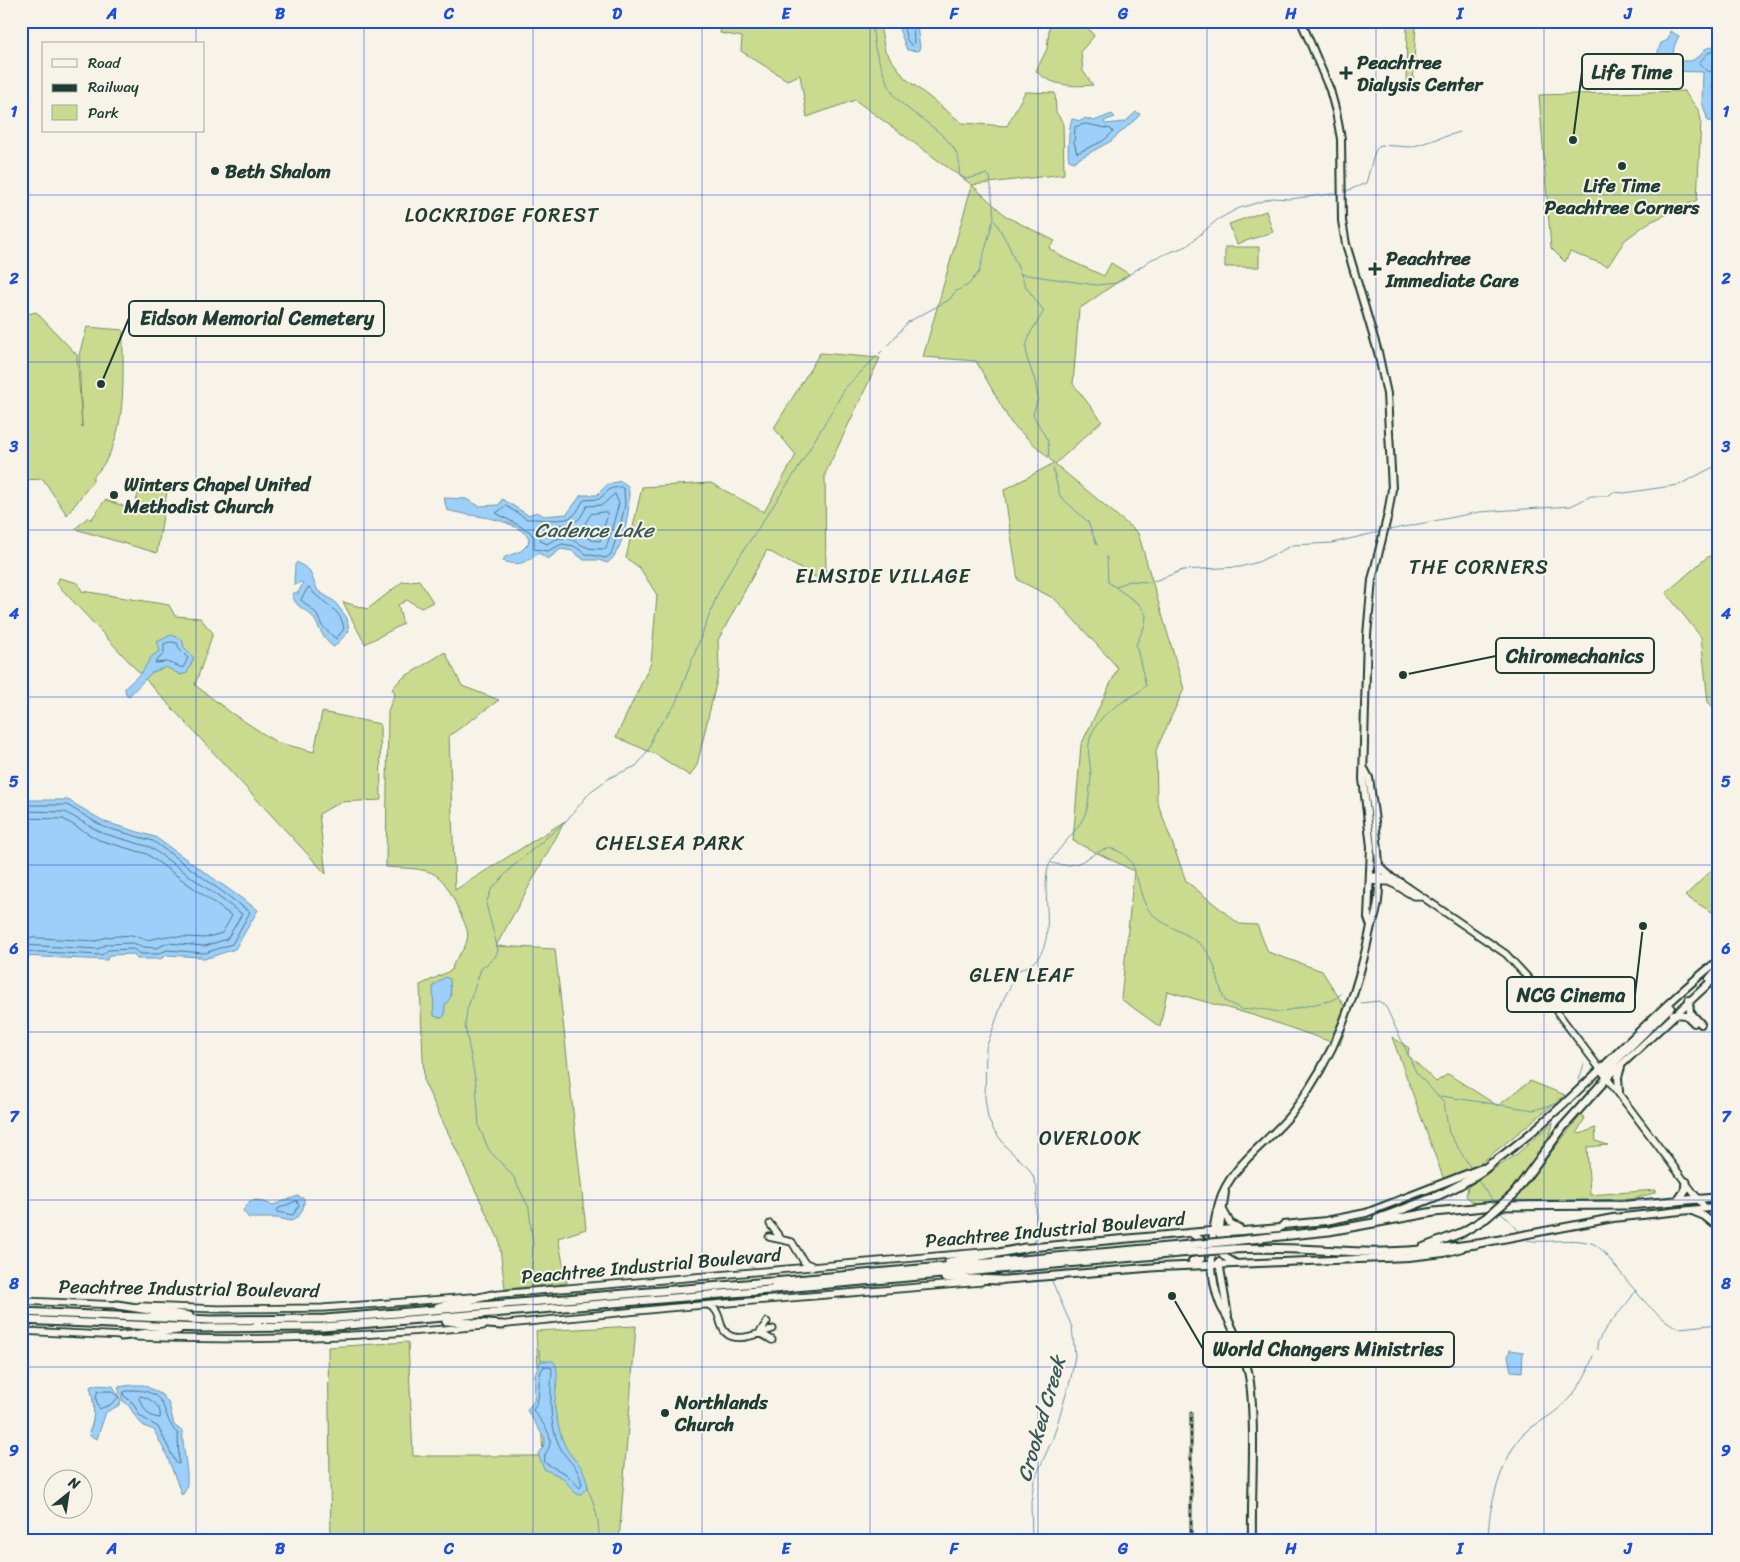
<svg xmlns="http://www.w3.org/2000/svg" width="1740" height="1562" viewBox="0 0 1740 1562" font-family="Sriracha,sans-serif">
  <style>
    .green { fill: #cadb8f; stroke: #748c62 }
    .water { fill: #9ccff9; stroke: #6a95aa }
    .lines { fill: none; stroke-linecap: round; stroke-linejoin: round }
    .shore { stroke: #517783; stroke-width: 1 }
    .stream { stroke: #6a95aa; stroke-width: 1 }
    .secondary-casing { stroke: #1f3d34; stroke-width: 9 }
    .primary-casing { stroke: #1f3d34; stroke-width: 10 }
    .trunk-casing { stroke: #1f3d34; stroke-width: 10 }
    .motorway-casing { stroke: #1f3d34; stroke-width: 11 }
    .secondary { stroke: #f7f3e8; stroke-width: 5.5 }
    .primary { stroke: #f7f3e8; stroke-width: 6 }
    .trunk { stroke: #f7f3e8; stroke-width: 6 }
    .motorway { stroke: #f7f3e8; stroke-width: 7 }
    .rail-casing { stroke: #1f3d34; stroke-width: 3 }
    .rail { stroke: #f7f3e8; stroke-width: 1; stroke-dasharray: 4; stroke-linecap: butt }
    .motorway-bridge-casing { stroke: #1f3d34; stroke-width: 11; stroke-linecap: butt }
    .motorway-bridge { stroke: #f7f3e8; stroke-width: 7 }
    .grid { fill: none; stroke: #1d4ed8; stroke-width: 1; stroke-opacity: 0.55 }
    .poi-dot { fill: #1f3d34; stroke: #f7f3e8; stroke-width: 2 }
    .labels { text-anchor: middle; stroke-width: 4; stroke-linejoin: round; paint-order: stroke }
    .poi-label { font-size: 19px; font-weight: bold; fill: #1f3d34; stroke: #f7f3e8; text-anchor: start }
    .street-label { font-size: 19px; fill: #1f3d34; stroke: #f7f3e8 }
    .neighbourhood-label { font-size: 20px; letter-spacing: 1px; fill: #1f3d34; stroke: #f7f3e8 }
    .water-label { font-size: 20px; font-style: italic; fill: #385a5b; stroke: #f7f3e8 }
    .leader { fill: none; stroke: #1f3d34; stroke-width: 2 }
    .callout-dot { fill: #1f3d34; stroke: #f7f3e8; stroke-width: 2 }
    .callout { fill: #f7f3e8; stroke: #1f3d34; stroke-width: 2 }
    .callout-label { font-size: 20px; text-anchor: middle; font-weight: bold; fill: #1f3d34 }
    .neatline { fill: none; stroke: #1d4ed8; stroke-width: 2 }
    .grid-label { font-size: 16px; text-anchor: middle; font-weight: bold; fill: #1d4ed8 }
  </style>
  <rect width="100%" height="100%" fill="#f7f3e8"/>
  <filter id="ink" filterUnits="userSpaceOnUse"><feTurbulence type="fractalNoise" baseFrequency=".02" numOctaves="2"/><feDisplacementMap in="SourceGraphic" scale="10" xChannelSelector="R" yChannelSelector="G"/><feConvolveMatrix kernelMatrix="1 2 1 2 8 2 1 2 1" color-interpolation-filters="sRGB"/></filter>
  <g filter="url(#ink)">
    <path class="green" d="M721 21H879L885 51 905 78 962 123 1007 126 1025 92 1055 93 1056 112 1063 123 1064 174 972 185 1007 217 1055 241 1049 248 1062 257 1104 276 1111 263 1129 274 1079 309 1073 384 1102 421 1055 464 1138 533 1184 689 1156 750 1157 801 1186 881 1239 924 1257 925 1268 952 1322 971 1350 1015 1340 1045 1256 1016 1167 991 1160 1027 1121 999 1134 871 1073 841 1081 745 1118 668 1055 599 1018 580 1004 490 1054 463 1011 423 976 361 923 357 972 185 855 100 807 117 800 75 787 80 741 51 742 37 720 33Z
      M1050 21H1083L1094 36 1081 51 1083 71 1093 85C1073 87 1051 86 1036 71L1047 49Z
      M1407 21H1416L1413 89H1406Z
      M1684 91 1699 111 1701 120 1697 200 1648 223 1625 240 1608 266 1570 252 1565 262 1551 248 1539 95Z
      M1266 211 1273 232 1237 244 1229 224Z
      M1225 247H1259V267H1225Z
      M36 312 77 355 82 427 79 355 87 327 123 330C122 376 130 441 93 477V481L67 515 43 479 21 480V316Z
      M820 353 880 358 825 474 826 583 767 550 718 640 719 671 697 765 690 776 657 755 616 737 651 663 657 595 640 568 626 558 642 487 711 483 764 512 796 455 774 428Z
      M142 483 168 485 157 553 75 529 88 517 91 520 105 500 133 509Z
      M1719 551V713L1708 702 1701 637 1666 593 1706 558Z
      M59 578 78 583 82 591 169 605 175 616 200 618 213 633 195 685 230 712 276 742 314 752 322 712 380 724 381 800 340 802 319 814 326 874 57 584Z
      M419 580 433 602 421 608 407 600 398 605 403 624 365 644 343 602 368 609 402 582Z
      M445 652 462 686 499 700 449 736 455 890 565 821 496 946 555 949 586 1229 558 1238 567 1283 505 1289 499 1240 424 1082 420 985 452 970C453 958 465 952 467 940 470 931 463 920 459 911 440 866 432 870 386 867L388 711 395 693 392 689 401 679Z
      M1719 863V905L1712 912 1685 896Z
      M1392 1037 1409 1048 1408 1055 1436 1082 1448 1074 1498 1106 1530 1081 1565 1095 1481 1163 1444 1180Z
      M1581 1115 1585 1118 1577 1132 1580 1134 1595 1128 1596 1141 1608 1145 1587 1147 1590 1195 1656 1190 1654 1193 1633 1199 1511 1203Z
      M1553 1122C1553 1141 1513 1188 1499 1204L1476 1205 1466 1196 1468 1187 1518 1153Z
      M636 1326 619 1541H331L328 1347 408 1342 413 1456H543L536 1331Z"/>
    <path class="water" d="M896 21H925L917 27 920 47 918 51 907 50Z
      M1670 31 1679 36C1675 44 1669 55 1679 61H1691L1700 56 1705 49 1719 44V64L1711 88 1716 93 1719 92V122L1708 121 1702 102 1703 72 1662 71C1655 63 1657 52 1661 43L1668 40Z
      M1136 112 1140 114 1138 117 1111 141 1073 162 1069 160C1067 154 1069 125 1072 119L1081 121 1085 118 1094 121 1112 114 1115 117 1104 121 1105 124 1125 122Z
      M621 481 628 486C632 504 624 553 607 563L599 560H584L572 551 561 549 548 559 539 553C527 562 519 567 503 561L505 557 521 551 528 544 529 538C510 515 473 518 447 510L444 498 466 499 479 506 499 505 502 499 528 515 537 512 544 516 567 514 581 495H597L608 484Z
      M297 562 309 570 318 591 334 601 341 610 347 618 349 631 334 647C324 642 319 626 313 617 306 609 292 606 293 593H298L303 583 301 582 295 585 294 583 295 565Z
      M171 635 182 639 184 647 194 658 187 673 181 675 166 667 151 673 129 696 126 695 125 688 142 672 152 656 160 651 157 642Z
      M21 800H68L105 822 155 837 258 910 235 949 204 959 201 957 167 955 160 959H137L134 954 109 955 107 960 21 956Z
      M445 977 450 979 451 997 445 1005V1015L442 1018 434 1016 433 986Z
      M298 1196 304 1199C305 1208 300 1218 291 1221L277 1218H249L243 1211 250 1201 258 1200 273 1205Z
      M1510 1350 1523 1352 1522 1372 1511 1371 1508 1356Z
      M541 1361H553C562 1368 553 1398 555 1410 557 1421 560 1434 564 1444 574 1464 583 1460 588 1487L580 1495 575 1493 563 1478 544 1469 538 1454 543 1448 545 1439 527 1410 534 1401 535 1374Z
      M94 1385 113 1386 121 1400 120 1405 106 1412 97 1439 90 1436 89 1432C96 1420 94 1400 90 1387Z
      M133 1385H144L162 1395 169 1404 174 1425 183 1432C181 1448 194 1485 182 1495L167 1456 154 1430 144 1426 137 1419 129 1406 123 1401 118 1387Z"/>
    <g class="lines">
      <path class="shore" d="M902 21 907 40 912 46 914 44 913 26 916 21
        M1719 49 1708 53 1699 63 1709 72 1719 66
        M1086 124 1111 129 1113 132 1103 141 1077 153 1074 142 1075 127Z
        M621 487 624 489 625 504 620 527 611 554 606 558 586 554 574 546 562 544 548 551 534 549V537L529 531 496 513 506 506 527 519C537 518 565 523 573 516 578 512 580 505 584 500L599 499 610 489Z
        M615 494 619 503 606 549C601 549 594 549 589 548 572 542 567 531 547 544L541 541 538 527 572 524 580 518 587 506 602 505Z
        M605 512 608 514 600 541 592 540 579 533 591 514Z
        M309 587C312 590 313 593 317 596 328 606 342 611 344 629L336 639 322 626 316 613 301 600Z
        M171 642 177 643 180 650 188 658 183 668 167 662 155 663 164 653V644Z
        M21 805H67L104 827 153 841 250 912 232 944 205 953 167 950 158 954H141L133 949 108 950 102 955 21 951
        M21 811 65 812 102 833 150 847 242 914 227 939 205 946 167 943 157 948 144 947 133 943 107 944 98 949 21 945
        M21 818 63 819 99 840 147 854 232 916 222 933 205 938 167 936 147 940 132 935 106 937 96 941 21 937
        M297 1201 299 1206 293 1215 277 1212 278 1209Z
        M544 1366 552 1368C551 1395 548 1420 559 1445 567 1463 578 1463 582 1485L580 1488 566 1474 545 1463C543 1451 549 1453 550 1443 552 1432 539 1419 533 1410 544 1396 534 1378 544 1366Z
        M134 1390C172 1391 159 1416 178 1434L179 1464 176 1463 158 1427 140 1416 133 1403 123 1395 124 1392Z
        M98 1391H111L119 1397 110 1405 99 1409 96 1399Z
        M141 1396C151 1399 162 1406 160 1418 147 1417 145 1409 139 1399Z"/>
      <path class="stream" d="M870 21C874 29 873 39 875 48 879 62 886 82 894 95 908 115 954 133 959 161 960 166 958 170 960 176L966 179 987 174 990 177 994 217 979 272 968 285 956 291 949 300 908 322 888 345
        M1344 192 1366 183 1375 151 1380 145 1411 147 1460 132
        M995 221 1008 244 1026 287 1044 311 1031 332 1026 346 1027 358 1035 381 1038 398 1033 415 1048 441 1049 457
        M1021 274 1096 285 1117 283 1152 259 1187 246 1217 220 1237 209 1272 198 1289 199 1340 193
        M1053 469 1060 496 1088 522 1097 545
        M1389 530 1479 512 1571 506 1591 496H1608L1613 492 1624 493 1679 485 1719 464
        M1116 587 1128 581 1150 582 1160 579 1183 570 1240 567 1258 562 1293 545 1332 543 1379 532
        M1052 863C1059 865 1067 866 1075 864 1087 861 1101 846 1113 849 1142 858 1134 888 1148 909 1159 926 1190 932 1204 948 1216 960 1218 985 1225 1001L1243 1010 1255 1008 1280 1012 1333 1000 1341 994
        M1712 904 1719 900
        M1019 970C1062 956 1042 906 1047 873 1050 850 1084 831 1088 804 1089 796 1090 786 1091 778 1091 762 1085 749 1092 733 1105 706 1127 703 1146 686L1136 645 1145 625 1146 615 1139 604 1108 582 1107 557
        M1015 978 1004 998 986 1048 985 1098 988 1118 993 1129 1007 1148 1028 1167 1033 1176 1037 1188 1035 1243
        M1361 1003 1379 1001 1386 1007 1416 1072 1444 1103 1449 1133 1470 1167
        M1577 1087 1584 1064
        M1441 1096 1534 1110 1562 1102
        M1479 1182 1492 1200
        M1501 1212 1519 1231
        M1526 1240C1547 1244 1570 1237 1591 1243 1599 1245 1606 1255 1611 1261 1628 1281 1655 1320 1680 1328L1719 1324
        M531 1286 533 1245 529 1208 513 1176 489 1150 479 1127 476 1083 465 1026 467 1010 481 969 495 957 498 950 486 904 491 890 511 868 566 821 591 791 611 777 636 766 642 759 650 747 653 734 675 705 717 595 729 572 797 470 846 387 882 351
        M539 1350 541 1361
        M1598 1350 1597 1344C1606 1322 1625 1310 1636 1290
        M587 1488C595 1502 600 1525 599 1541
        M1032 1541 1031 1502 1034 1480 1053 1438 1071 1378 1075 1355 1072 1327 1051 1279
        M1489 1541C1485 1513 1504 1453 1524 1433 1531 1427 1539 1423 1546 1418 1569 1403 1586 1381 1593 1355"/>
      <g class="secondary-casing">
        <path id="secondary" d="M1371 876 1392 878 1399 881 1506 954 1545 996 1705 1208
          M1370 881 1390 882 1413 896H1419
          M770 1224 781 1239
          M769 1237 792 1242 804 1262 815 1267
          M489 1295 995 1251
          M21 1301 120 1305
          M708 1305C718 1309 718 1315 721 1324 728 1348 757 1334 773 1329
          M140 1306 218 1309 323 1308 472 1297
          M498 1325 667 1308 981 1282
          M21 1331 124 1336
          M760 1332 767 1322
          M760 1333 772 1340
          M138 1337C255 1342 367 1336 483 1326"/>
      </g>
      <g class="primary-casing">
        <path id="primary" d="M1301 21 1330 90 1336 112 1341 139 1342 221 1346 244 1378 352 1387 394 1392 489 1388 514 1372 580 1367 635 1363 779 1371 847 1368 918 1371 926
          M1378 865 1392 878
          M1223 1210 1230 1223 1239 1228
          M1191 1233 1202 1241 1201 1259 1192 1261
          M1219 1234 1225 1192
          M1219 1246 1223 1256 1235 1263
          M1025 1248 1232 1229
          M1217 1254 1223 1236 1229 1232 1280 1228 1283 1225 1326 1221 1366 1213 1482 1168
          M1219 1262 1228 1316
          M1000 1280 1158 1267 1409 1257 1444 1253 1462 1248
          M1252 1541C1251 1490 1256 1431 1250 1382 1247 1361 1238 1339 1229 1321 1227 1315 1222 1310 1220 1304 1208 1273 1210 1235 1219 1203 1229 1166 1269 1142 1292 1113 1335 1057 1357 995 1371 926 1388 896 1374 813 1369 778L1365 770"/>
      </g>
      <g class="trunk-casing">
        <path id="trunk" d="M1709 979 1719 967
          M1689 1000 1690 1012 1701 1024
          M1673 1014 1686 1015 1694 1023
          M1604 1073 1671 1007
          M1607 1078 1719 974
          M1619 1092 1618 1077 1621 1067
          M1492 1163C1575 1104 1639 1023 1719 960
          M1699 1199 1719 1197
          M1692 1211 1704 1216 1718 1227
          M1476 1244 1613 1218 1719 1207"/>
      </g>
      <g class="motorway-casing">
        <path id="motorway" d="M1513 1195 1563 1127 1607 1078
          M1678 1201 1685 1191 1686 1182
          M1377 1219C1417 1204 1459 1191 1492 1163
          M1232 1241 1329 1231 1434 1212 1494 1206 1628 1205 1699 1199
          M1422 1248 1463 1232 1486 1218
          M1233 1249C1277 1246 1320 1251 1364 1252 1401 1253 1439 1249 1476 1244
          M949 1262 1025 1248
          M945 1278 1000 1280
          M773 1282 1190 1245
          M773 1289 1191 1252
          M117 1305 189 1316
          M438 1307 492 1295
          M21 1312 211 1320 325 1319 769 1282
          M21 1320 199 1328 323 1327 769 1290
          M446 1321 502 1325
          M121 1336 178 1330"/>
      </g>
      <use href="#secondary" class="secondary"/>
      <use href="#primary" class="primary"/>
      <use href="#trunk" class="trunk"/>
      <use href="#motorway" class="motorway"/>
      <g class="rail-casing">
        <path id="rail" d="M1191 1413V1541"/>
      </g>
      <use href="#rail" class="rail"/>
      <g class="motorway-bridge-casing">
        <path id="motorway-bridge" d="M1486 1218 1513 1195
          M1190 1245 1232 1241
          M1191 1252 1233 1249"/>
      </g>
      <use href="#motorway-bridge" class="motorway-bridge"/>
    </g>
  </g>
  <path class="grid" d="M196 21V44M364 21V1541M533 21V1541M702 21V1541M870 21V1541M1038 21V1541M1207 21V1541M1376 21V1541M1544 21V1541M196 131V1541M21 195H1719M21 362H1719M21 530H1719M21 697H1719M21 865H1719M21 1032H1719M21 1200H1719M21 1367H1719"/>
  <g class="poi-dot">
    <path d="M1343.5 65.5h5v5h5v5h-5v5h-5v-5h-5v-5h5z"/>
    <circle cx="1622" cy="166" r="5"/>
    <circle cx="215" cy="171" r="5"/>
    <path d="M1372.5 261.5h5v5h5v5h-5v5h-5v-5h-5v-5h5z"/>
    <circle cx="114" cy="495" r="5"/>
    <circle cx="665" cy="1413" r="5"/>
  </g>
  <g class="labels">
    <g class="poi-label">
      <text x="1357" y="69">Peachtree<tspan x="1357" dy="22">Dialysis Center</tspan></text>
      <text x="225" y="178">Beth Shalom</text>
      <text x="1622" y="192" text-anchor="middle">Life Time<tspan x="1622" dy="22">Peachtree Corners</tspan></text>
      <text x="1386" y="265">Peachtree<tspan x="1386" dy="22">Immediate Care</tspan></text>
      <text x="124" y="491">Winters Chapel United<tspan x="124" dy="22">Methodist Church</tspan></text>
      <text x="675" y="1409">Northlands<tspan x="675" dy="22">Church</tspan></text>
    </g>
    <g class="street-label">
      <text transform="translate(1055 1229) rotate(-5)" y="7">Peachtree Industrial Boulevard</text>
      <text transform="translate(651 1265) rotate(-5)" y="7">Peachtree Industrial Boulevard</text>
      <text transform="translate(189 1288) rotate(1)" y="7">Peachtree Industrial Boulevard</text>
    </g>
    <g class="neighbourhood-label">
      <text x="502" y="222">LOCKRIDGE FOREST</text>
      <text x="1479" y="574">THE CORNERS</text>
      <text x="883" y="583">ELMSIDE VILLAGE</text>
      <text x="670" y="850">CHELSEA PARK</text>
      <text x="1022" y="982">GLEN LEAF</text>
      <text x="1090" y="1145">OVERLOOK</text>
    </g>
    <g class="water-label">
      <text x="594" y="537">Cadence Lake</text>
      <text transform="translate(1041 1419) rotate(-74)" y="7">Crooked Creek</text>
    </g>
  </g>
  <path class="leader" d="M1573 140L1582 72M101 384L129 318M1403 675L1496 656M1643 926L1635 995M1172 1296L1203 1349"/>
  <g class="callout-dot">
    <circle cx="1573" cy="140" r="5"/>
    <circle cx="101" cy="384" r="5"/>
    <circle cx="1403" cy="675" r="5"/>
    <circle cx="1643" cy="926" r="5"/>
    <circle cx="1172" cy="1296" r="5"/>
  </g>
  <g class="callout">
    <rect x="1582" y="54" width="101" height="35" rx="5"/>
    <rect x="129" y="301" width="255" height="35" rx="5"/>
    <rect x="1496" y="638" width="158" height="35" rx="5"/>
    <rect x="1507" y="977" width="128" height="35" rx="5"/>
    <rect x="1203" y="1332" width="251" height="35" rx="5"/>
  </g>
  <g class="callout-label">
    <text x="1632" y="79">Life Time</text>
    <text x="257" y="325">Eidson Memorial Cemetery</text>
    <text x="1575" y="663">Chiromechanics</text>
    <text x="1571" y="1002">NCG Cinema</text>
    <text x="1328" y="1356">World Changers Ministries</text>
  </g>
  <rect width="1740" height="1562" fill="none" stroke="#f7f3e8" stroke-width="55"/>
  <rect x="42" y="42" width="162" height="90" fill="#f7f3e8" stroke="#a1aaa0"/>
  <rect x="52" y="59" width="25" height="8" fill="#f7f3e8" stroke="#a1aaa0"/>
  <text x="88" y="68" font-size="15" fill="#1f3d34">Road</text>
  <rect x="52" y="84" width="25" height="8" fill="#1f3d34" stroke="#a1aaa0"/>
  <text x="88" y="92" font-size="15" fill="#1f3d34">Railway</text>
  <rect x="52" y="105" width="25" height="15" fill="#cadb8f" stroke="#a1aaa0"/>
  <text x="88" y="118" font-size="15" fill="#1f3d34">Park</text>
  <g transform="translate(68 1494) rotate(30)"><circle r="24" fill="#f7f3e8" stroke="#a1aaa0"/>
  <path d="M0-4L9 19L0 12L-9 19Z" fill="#1f3d34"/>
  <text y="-8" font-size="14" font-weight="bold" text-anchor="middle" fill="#1f3d34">N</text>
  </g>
  <rect x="28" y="28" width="1684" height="1506" class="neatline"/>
  <g class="grid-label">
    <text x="112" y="19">A</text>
    <text x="280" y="19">B</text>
    <text x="449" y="19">C</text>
    <text x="617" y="19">D</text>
    <text x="786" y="19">E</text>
    <text x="954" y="19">F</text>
    <text x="1123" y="19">G</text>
    <text x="1291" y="19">H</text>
    <text x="1460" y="19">I</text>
    <text x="1628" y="19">J</text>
    <text x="14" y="117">1</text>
    <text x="1726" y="117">1</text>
    <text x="14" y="284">2</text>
    <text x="1726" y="284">2</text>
    <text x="14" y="452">3</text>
    <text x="1726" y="452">3</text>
    <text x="14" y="619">4</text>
    <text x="1726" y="619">4</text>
    <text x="14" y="787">5</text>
    <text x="1726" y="787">5</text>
    <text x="14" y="954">6</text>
    <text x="1726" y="954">6</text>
    <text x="14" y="1122">7</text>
    <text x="1726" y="1122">7</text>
    <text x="14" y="1289">8</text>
    <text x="1726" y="1289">8</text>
    <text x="14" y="1456">9</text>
    <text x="1726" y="1456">9</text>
    <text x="112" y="1554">A</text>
    <text x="280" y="1554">B</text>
    <text x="449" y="1554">C</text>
    <text x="617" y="1554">D</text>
    <text x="786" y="1554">E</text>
    <text x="954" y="1554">F</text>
    <text x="1123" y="1554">G</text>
    <text x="1291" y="1554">H</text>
    <text x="1460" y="1554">I</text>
    <text x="1628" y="1554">J</text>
  </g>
</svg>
